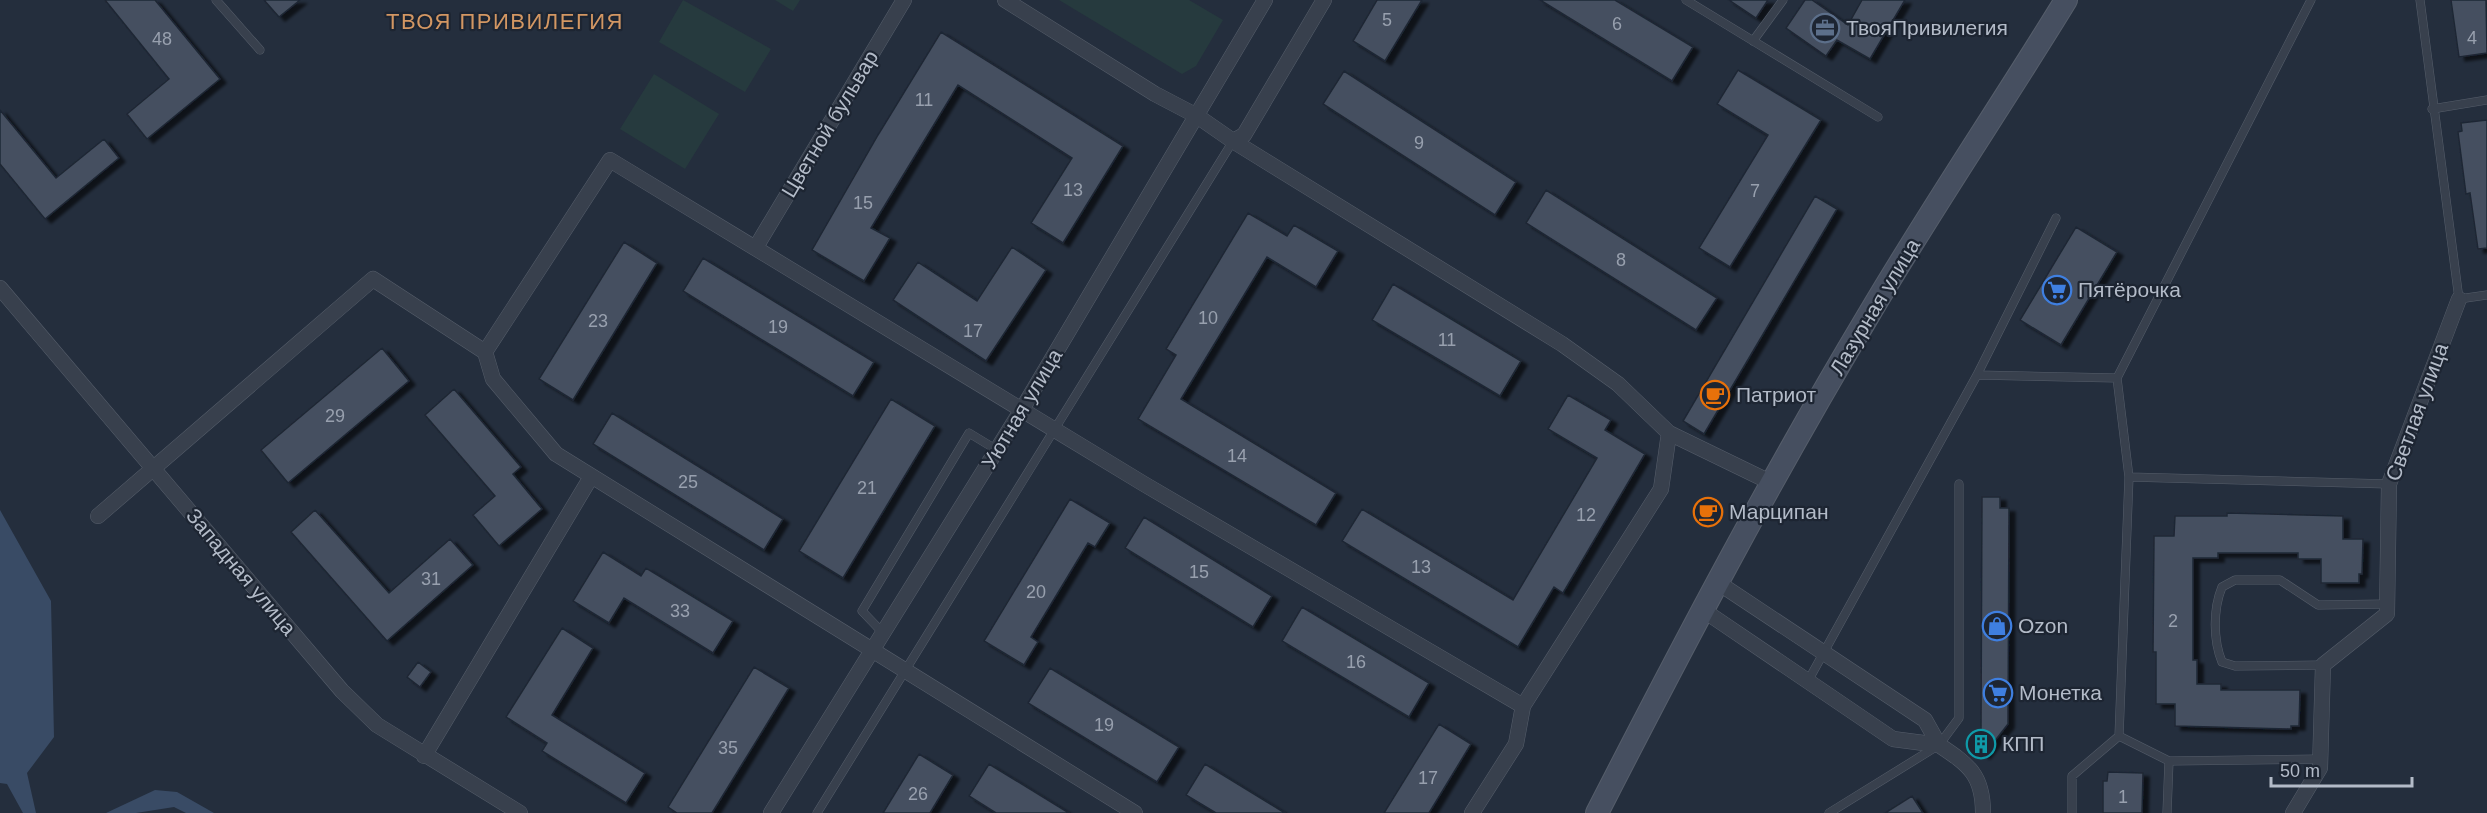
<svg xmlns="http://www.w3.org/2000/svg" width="2487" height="813" viewBox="0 0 2487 813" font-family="Helvetica,sans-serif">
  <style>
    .green { fill: #263a3e }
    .water { fill: #394b65 }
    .building { fill: #455060; stroke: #1f2734; stroke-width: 1.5; filter: url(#shadow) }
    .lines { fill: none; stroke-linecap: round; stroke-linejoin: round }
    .lane-casing { stroke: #565e6b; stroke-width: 9 }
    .street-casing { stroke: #565e6b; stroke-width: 16 }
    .secondary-casing { stroke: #565e6b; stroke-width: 24 }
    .lane { stroke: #38404d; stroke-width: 8 }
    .street { stroke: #38404d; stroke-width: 15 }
    .secondary { stroke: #464f60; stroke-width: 22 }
    .labels { text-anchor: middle; stroke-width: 4.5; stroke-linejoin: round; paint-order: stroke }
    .number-label { font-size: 18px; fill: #98a0ae }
    .poi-label { font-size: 21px; fill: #b3bbc8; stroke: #1d2532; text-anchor: start }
    .street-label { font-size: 21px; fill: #b3bbc8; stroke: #1d2532 }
    .neighbourhood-label { font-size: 22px; letter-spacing: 1.5px; fill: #d39763; stroke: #1d2532 }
  </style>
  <defs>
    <filter id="shadow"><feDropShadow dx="6" dy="4" stdDeviation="1.5" flood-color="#0009"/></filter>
  </defs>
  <rect width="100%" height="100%" fill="#242e3d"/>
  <path class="green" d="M683 0 771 49 745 92 659 42Z
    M775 0H800L793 11Z
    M1059 0H1189L1223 20 1196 66 1182 74Z
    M654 74 719 114 685 169 620 129Z"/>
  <path class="water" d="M0 510 51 601 54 737 27 773 36 813H23L7 784 0 783Z
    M155 790 177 792 214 813H186L174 807 136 813H106Z"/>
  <path class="building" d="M105 0H155L220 79 147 139 127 114 169 79Z
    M264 0H300L279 17Z
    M1377 0H1422L1385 61 1353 41Z
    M1540 0H1615L1693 47 1672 81Z
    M1729 0H1768L1756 18Z
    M1805 0H1812L1848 25 1862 0H1905L1870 59 1837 40 1826 56 1786 28Z
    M2451 0H2486L2487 53 2459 57Z
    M941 32 1123 146 1063 243 1031 223 1072 158 958 85 871 228 890 238 864 281 812 250 878 135Z
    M1738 70 1821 120 1730 267 1699 248 1768 135 1717 104Z
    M1344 71 1516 182 1495 215 1323 104Z
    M0 110 56 178 104 139 119 158 45 219 0 164Z
    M2487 120V248L2478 249 2470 193 2466 194 2458 132 2462 131 2461 123Z
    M1546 190 1717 298 1696 330 1526 223Z
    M1815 196 1837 209 1704 434 1683 421Z
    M1248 213 1287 236 1294 225 1338 251 1316 287 1267 257 1181 399 1336 493 1316 525 1138 419 1176 355 1166 349Z
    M2076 227 2117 252 2061 345 2020 320Z
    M624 242 657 263 573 400 539 379Z
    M1012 247 1046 270 986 361 893 300 918 262 977 301Z
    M703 258 874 362 853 396 683 291Z
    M1393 284 1521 361 1500 396 1372 320Z
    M382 348 409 381 288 483 261 450Z
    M454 389 521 467 513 474 542 509 499 546 473 515 495 496 425 415Z
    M1568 395 1611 420 1605 430 1645 454 1563 593 1554 587 1518 647 1342 541 1362 509 1513 600 1597 458 1548 429Z
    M891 399 935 426 843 578 799 551Z
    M612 413 783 519 764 550 593 444Z
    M1982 497H2000V508H2009L2008 724 1984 755 1970 745 1981 730Z
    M1070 499 1110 523 1095 547 1088 543 1031 637 1038 642 1024 665 984 641Z
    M315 510 389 593 450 539 473 565 387 641 291 532Z
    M2227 513 2343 516V539H2363L2362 574H2359V583H2321V559H2298V553H2218V558H2193V660H2197V684H2221V690H2300L2299 726H2291V729L2175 726V704H2156V652H2153L2154 536H2174L2175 516H2227Z
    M1144 517 1272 596 1253 627 1125 548Z
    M603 552 641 576 646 568 733 621 713 653 624 598 609 623 573 601Z
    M1302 607 1429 683 1409 717 1282 641Z
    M562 628 593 648 552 715 645 773 626 803 542 751 547 743 506 717Z
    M418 662 431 672 420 687 407 677Z
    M754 667 789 688 712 813H677L668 807Z
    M1050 668 1179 747 1157 782 1028 703Z
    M1439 724 1471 744 1429 813H1384Z
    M919 754 953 775 930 813H883Z
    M989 764 1069 813H996L969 796Z
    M1205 764 1285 813H1216L1186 795Z
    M2108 772 2143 773 2142 813H2103V781H2107Z
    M1912 796 1923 813H1885Z"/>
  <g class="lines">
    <g class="lane-casing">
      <path id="lane" d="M216 0 260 50
        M1686 0 1878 117
        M2420 0 2459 299 2487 295
        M1753 41 1783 0
        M2432 109 2487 100
        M1977 375 2117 378 2129 477 2119 736 2072 776V813
        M2117 378 2311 0
        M2129 477 2389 484
        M882 632 862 611 969 433 997 450
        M2323 665 2235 666 2222 662C2213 640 2213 609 2222 587L2235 580H2280L2318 605 2387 604
        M1808 681 1977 375 2056 218
        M2119 736 2169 761 2167 813
        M2169 761 2320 759
        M817 813 1233 141
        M1829 813 1939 745 1959 718V484"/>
    </g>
    <g class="street-casing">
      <path id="street" d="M1005 0 1155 94 1197 116 1233 141 1562 344 1618 384 1669 433 1661 489 1523 706 1516 744 1472 813
        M1233 141 1244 135 1324 0
        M756 247 904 0
        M0 288 342 691 377 725 520 813
        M485 352 610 160 1144 484 1523 706
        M1669 433 1772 483
        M98 516 373 279 485 352 493 379 556 454 1135 813
        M1703 610 1893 739 1939 745 1925 720 1717 582
        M1939 745C1969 765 1983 775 1983 813
        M424 756 591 477
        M771 813 1021 411 1265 0
        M2293 813 2320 768 2323 665 2387 614 2389 484 2459 299"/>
    </g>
    <g class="secondary-casing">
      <path id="secondary" d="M1597 813C1683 645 1771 478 1868 316 1931 209 2001 106 2066 0"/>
    </g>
    <use href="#lane" class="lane"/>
    <use href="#street" class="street"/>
    <use href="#secondary" class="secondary"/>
  </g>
  <defs>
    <g id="office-ring" transform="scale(1.5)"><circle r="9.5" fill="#1d2532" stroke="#5c6f8a" stroke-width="1.5"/><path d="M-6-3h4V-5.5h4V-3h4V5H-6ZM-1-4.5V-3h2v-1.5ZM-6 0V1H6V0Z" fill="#5c6f8a"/></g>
    <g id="supermarket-ring" transform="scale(1.5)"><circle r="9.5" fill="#1d2532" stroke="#3f7fe0" stroke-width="1.5"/><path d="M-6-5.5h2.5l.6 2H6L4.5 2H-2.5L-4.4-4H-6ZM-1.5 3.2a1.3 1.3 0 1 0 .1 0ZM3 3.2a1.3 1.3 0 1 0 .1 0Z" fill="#3f7fe0"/></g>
    <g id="cafe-ring" transform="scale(1.5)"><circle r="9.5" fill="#1d2532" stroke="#e8710a" stroke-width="1.5"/><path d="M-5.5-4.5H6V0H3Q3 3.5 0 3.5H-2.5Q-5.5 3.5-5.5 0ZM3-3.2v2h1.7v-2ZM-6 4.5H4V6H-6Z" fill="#e8710a"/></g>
    <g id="shop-ring" transform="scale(1.5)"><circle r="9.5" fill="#1d2532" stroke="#3f7fe0" stroke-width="1.5"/><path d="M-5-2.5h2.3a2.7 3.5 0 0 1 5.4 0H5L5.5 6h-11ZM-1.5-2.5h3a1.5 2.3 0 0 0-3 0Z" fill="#3f7fe0"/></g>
    <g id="building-ring" transform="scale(1.5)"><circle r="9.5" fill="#1d2532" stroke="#0f9aa8" stroke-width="1.5"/><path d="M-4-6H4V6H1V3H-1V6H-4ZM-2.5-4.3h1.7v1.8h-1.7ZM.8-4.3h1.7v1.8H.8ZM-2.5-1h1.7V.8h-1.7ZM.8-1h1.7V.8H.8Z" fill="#0f9aa8"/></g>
  </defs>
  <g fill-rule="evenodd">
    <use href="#office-ring" x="1825" y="28"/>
    <use href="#supermarket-ring" x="2057" y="290"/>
    <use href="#cafe-ring" x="1715" y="395"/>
    <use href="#cafe-ring" x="1708" y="512"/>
    <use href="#shop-ring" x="1997" y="626"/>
    <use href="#supermarket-ring" x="1998" y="693"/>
    <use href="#building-ring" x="1981" y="744"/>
  </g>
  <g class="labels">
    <g class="number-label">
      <text x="1387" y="26">5</text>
      <text x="1617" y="30">6</text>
      <text x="2472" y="44">4</text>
      <text x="162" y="45">48</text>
      <text x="924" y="106">11</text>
      <text x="1419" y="149">9</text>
      <text x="1073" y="196">13</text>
      <text x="1755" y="197">7</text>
      <text x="863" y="209">15</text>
      <text x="1621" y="266">8</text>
      <text x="1208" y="324">10</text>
      <text x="598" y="327">23</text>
      <text x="778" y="333">19</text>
      <text x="973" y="337">17</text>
      <text x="1447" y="346">11</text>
      <text x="335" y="422">29</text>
      <text x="1237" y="462">14</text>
      <text x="688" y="488">25</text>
      <text x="867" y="494">21</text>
      <text x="1586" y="521">12</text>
      <text x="1421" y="573">13</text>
      <text x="1199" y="578">15</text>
      <text x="431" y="585">31</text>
      <text x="1036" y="598">20</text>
      <text x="680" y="617">33</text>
      <text x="2173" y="627">2</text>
      <text x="1356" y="668">16</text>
      <text x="1104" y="731">19</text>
      <text x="728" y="754">35</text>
      <text x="1428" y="784">17</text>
      <text x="918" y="800">26</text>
      <text x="2123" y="803">1</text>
    </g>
    <g class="poi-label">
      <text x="1846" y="35">ТвояПривилегия</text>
      <text x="2078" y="297">Пятёрочка</text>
      <text x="1736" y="402">Патриот</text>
      <text x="1729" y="519">Марципан</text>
      <text x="2018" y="633">Ozon</text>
      <text x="2019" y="700">Монетка</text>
      <text x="2002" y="751">КПП</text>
    </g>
    <g class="street-label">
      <text transform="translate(830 124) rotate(-59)" y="7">Цветной бульвар</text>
      <text transform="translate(1875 307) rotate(-59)" y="7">Лазурная улица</text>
      <text transform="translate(1022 409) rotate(-59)" y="7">Уютная улица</text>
      <text transform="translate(2417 412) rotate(-70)" y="7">Светлая улица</text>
      <text transform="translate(241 572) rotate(50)" y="7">Западная улица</text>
    </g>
    <g class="neighbourhood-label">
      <text x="505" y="29">ТВОЯ ПРИВИЛЕГИЯ</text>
    </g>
  </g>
  <path d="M2271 777v9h141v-9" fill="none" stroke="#b3bbc8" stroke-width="3"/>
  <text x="2280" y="777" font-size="18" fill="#b3bbc8" stroke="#1d2532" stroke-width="4.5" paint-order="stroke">50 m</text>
</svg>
